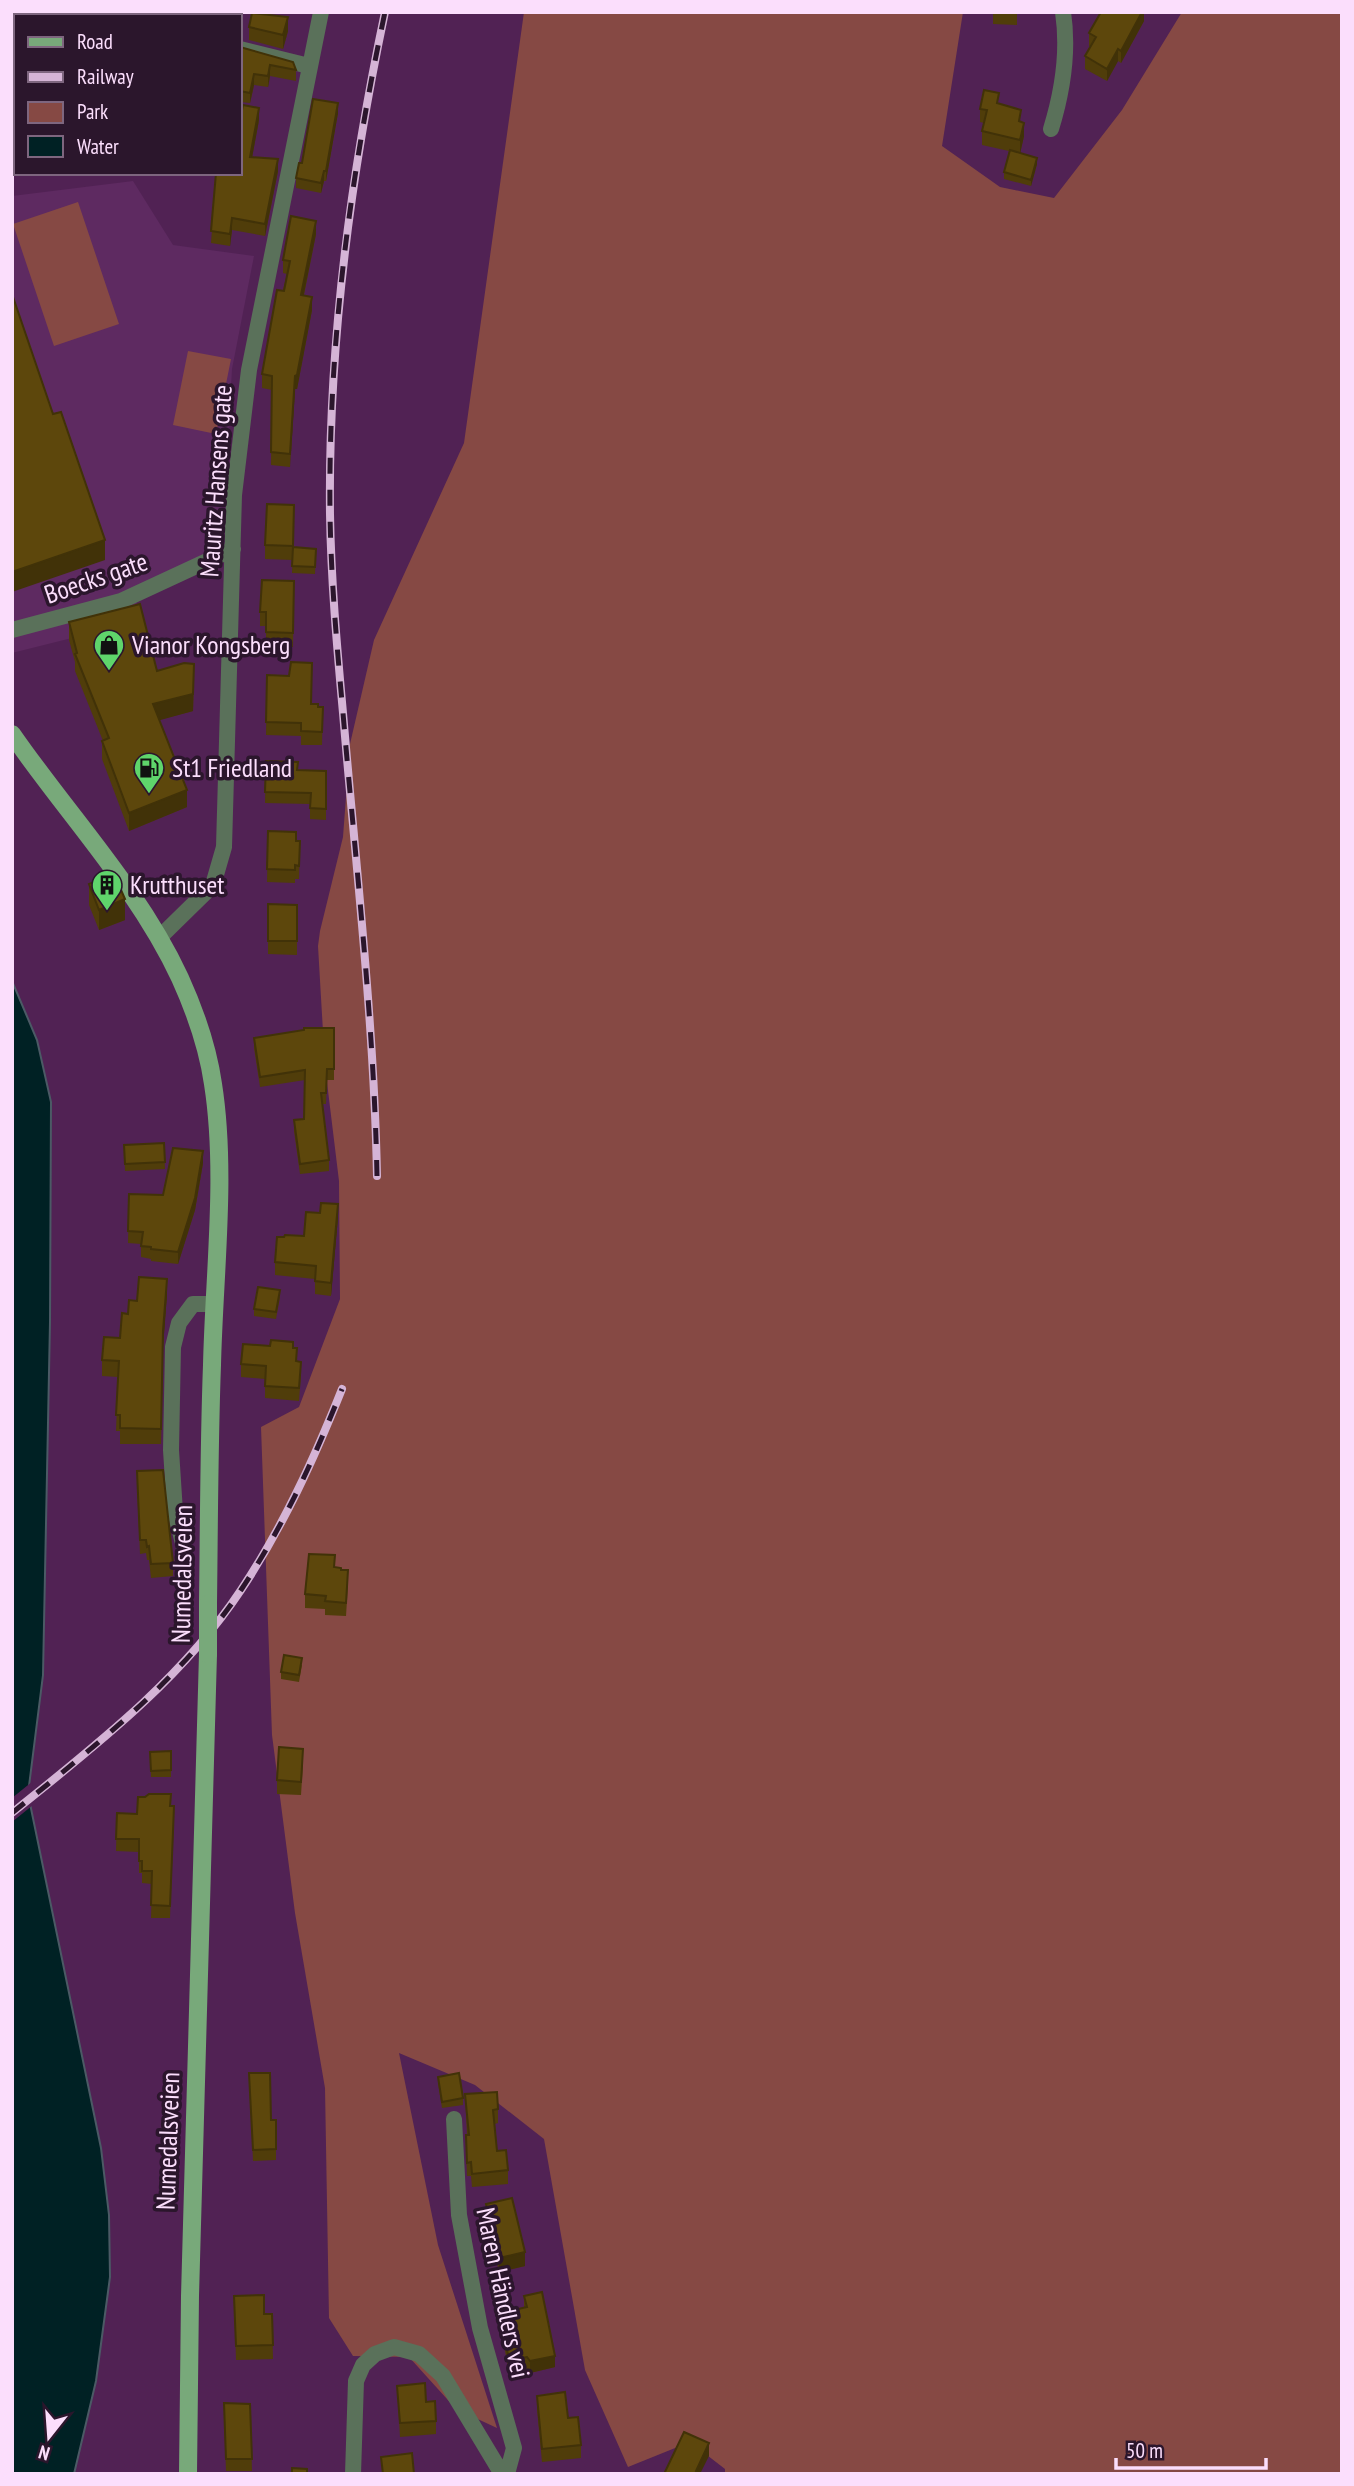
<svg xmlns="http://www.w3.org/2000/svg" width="1354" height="2486" viewBox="0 0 1354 2486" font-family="'PT Sans Narrow',sans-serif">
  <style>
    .built { fill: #5e2a61 }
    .green { fill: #864944 }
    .water { fill: #002124; stroke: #4b5a65; stroke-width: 2 }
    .pier { fill: #512254 }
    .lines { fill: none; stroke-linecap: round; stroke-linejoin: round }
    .minor { stroke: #5a715a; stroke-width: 16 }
    .primary { stroke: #78a97a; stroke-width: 18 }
    .rail-casing { stroke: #d5b4d6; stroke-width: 8 }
    .rail { stroke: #2b162c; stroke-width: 5; stroke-dasharray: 16; stroke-linecap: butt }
    .primary-bridge { stroke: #78a97a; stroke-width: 18 }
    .wall { fill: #503d0a }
    .shaded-wall { fill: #413208 }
    .building { fill: #5d470c; stroke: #413208; stroke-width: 2 }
    .labels { text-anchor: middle; stroke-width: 7; stroke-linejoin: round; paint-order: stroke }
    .street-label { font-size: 26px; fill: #fbdefc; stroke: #2b162c }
    .poi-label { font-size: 26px; fill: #fbdefc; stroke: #2b162c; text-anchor: start }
  </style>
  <rect width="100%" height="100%" fill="#512254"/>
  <path class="built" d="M133 181 173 245 254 256 232 369 221 566 192 574 136 600 140 621 12 653V196Z"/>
  <path class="green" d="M524 12H963L942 146 1000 187 1054 198 1122 110 1182 12H1342V2474H725V2469L690 2442 628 2467 585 2370 544 2139 475 2085 399 2053 438 2245 497 2428 456 2409 409 2357 353 2356 329 2318 325 2088 295 1913 272 1735 261 1427 299 1407 340 1299 339 1181 325 1066 318 946 320 931 343 837 350 744 374 640 464 443Z
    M78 202 119 324 54 346 13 224Z
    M188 351 231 359 216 434 173 425Z"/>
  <path class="water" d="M12 981 37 1040 51 1102 50 1322 43 1675 28 1794 101 2148 109 2215 110 2277 96 2381 74 2474H12Z"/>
  <path class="pier" d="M33 1781 31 1794 33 1805 12 1822V1798Z"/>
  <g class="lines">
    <path class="minor" d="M131 16V12
      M240 49 309 66
      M1051 129C1063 90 1069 52 1063 12
      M12 630 121 601 233 549
      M160 937 213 885 224 847 234 495 249 370 321 12
      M184 1547 175 1512 171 1450 173 1347 179 1323 193 1304H214
      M454 2119 459 2215 480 2328 514 2448 507 2474
      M353 2474 356 2381 363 2365 375 2354 394 2347 419 2354 443 2376 502 2474"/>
    <path class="primary" d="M12 734C68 815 138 888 180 978 195 1011 208 1049 213 1084 227 1173 214 1275 212 1365 209 1445 209 1524 208 1604
      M188 2474 190 2296 208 1654"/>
    <g class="rail-casing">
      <path id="rail" d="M377 1176C374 1022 356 867 343 713 337 647 331 580 330 514 328 344 350 178 385 12
        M12 1813C95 1746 182 1679 241 1590 283 1527 314 1459 342 1389"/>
    </g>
    <use href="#rail" class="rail"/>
    <path class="primary-bridge" d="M208 1654V1604"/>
  </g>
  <path class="wall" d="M993 12H1017V25L993 24Z
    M1144 12V21L1121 63 1118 61 1107 81 1085 69V56L1091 46H1089V33Z
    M12 24H16V136H12Z
    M249 27 288 31 283 49 249 40Z
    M240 47 296 70V81L270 76 268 87 254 85 250 103 240 102Z
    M999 104 1021 122 1024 136 1020 153 1037 164 1031 186 1004 179V172L1009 151 982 145V131L984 123 980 122V109Z
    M338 113 326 181H324L321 193 296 188V178L302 163Z
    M259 120 252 157 278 171 265 236 232 230 230 246 211 243 216 175 196 173H240Z
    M316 234 304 295 312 310 297 389H295L290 467 271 465 272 390 262 388V374L287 274 283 273V260Z
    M294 518 293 560 265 559V545Z
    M293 547 316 549 315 574 292 573Z
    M294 581 293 647 266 646V626H260V612Z
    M69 622 157 671 194 681 193 711 159 720 187 807 129 831 102 759V741H103L75 671V662L69 640Z
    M267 675 311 704 318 707H323L322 745H301V736L266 735Z
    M266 761 297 770 326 771V820L310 819V804L265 803Z
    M268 831 296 841H300L299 879H295V883L267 882Z
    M89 884 125 920 99 930 89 905Z
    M297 905V955L268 954V941Z
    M334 1028V1080H327L326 1104H322L329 1160V1171L300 1174 294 1131V1120L304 1119 305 1080 260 1087 254 1048V1038Z
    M164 1143 165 1169 125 1171 124 1145Z
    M203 1163 195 1210 178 1264 151 1261V1259L141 1257V1244L128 1243 129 1194 163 1195Z
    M338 1217 331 1296 315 1294V1279L275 1275V1262L284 1237 304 1236Z
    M167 1294 163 1347 161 1444H120V1431H116L118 1377 102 1376V1360L120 1338 128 1314 137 1301Z
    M280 1297 276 1319 254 1316V1309Z
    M293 1348 301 1374 299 1401 265 1398V1379L241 1377V1364Z
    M137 1485 173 1563V1576L151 1578 149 1560H147L146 1553 140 1554Z
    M335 1567 341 1570 348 1584 346 1616 325 1615V1609L305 1608V1594Z
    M302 1665 299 1682 281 1679V1672Z
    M171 1751V1777H151L150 1752Z
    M303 1763 301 1795 277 1794V1780Z
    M171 1806 174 1818 170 1918H151L152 1884 142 1883V1873H139V1852L116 1851 117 1813 137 1814Z
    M249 2073 271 2120H276V2160L253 2161Z
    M438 2077 463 2098V2105L442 2108 438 2083Z
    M465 2094 498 2109V2123L495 2124 497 2151 508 2170V2184L472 2187 471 2176H467L466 2149V2135H467Z
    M486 2204 525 2266 499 2272 486 2218Z
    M234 2296 264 2314H272L273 2359 236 2360Z
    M524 2296 555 2367 530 2373 527 2369 509 2372 502 2335V2324L518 2313V2309L524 2308Z
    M397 2386 426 2402 436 2421V2434L400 2437Z
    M537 2396 568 2418 581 2445V2458L542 2462 537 2409Z
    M250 2404 252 2471H226L224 2415Z"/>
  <path class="shaded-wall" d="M1142 12H1144V21L1121 63V51Z
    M288 17V31L283 49V35Z
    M1118 49V61L1107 81V69Z
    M270 65V76L268 87V76Z
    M254 74V85L250 103V93Z
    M338 103V113L326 181V171Z
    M259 108V120L250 169V157Z
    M1024 123V136L1020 154V140Z
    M1037 158V164L1031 186V180Z
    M278 159V171L265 236V224Z
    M324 171V181L321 193V183Z
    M232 218V230L230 246V234Z
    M316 221V234L301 308V295Z
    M312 297V310L297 389H295L290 467 295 376Z
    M105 540V560L12 592V572Z
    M194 664 193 711 153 722V704Z
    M187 790V807L129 831V813Z
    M125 899V920L99 930V910Z
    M203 1151V1163L195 1210 178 1264V1252Z
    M338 1204V1217L331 1296V1283Z
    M167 1279V1294L163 1347 161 1444 163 1331Z
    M525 2252V2266L499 2272V2258Z
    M555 2356V2367L530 2373V2361Z
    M709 2443V2456L700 2474 696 2471Z"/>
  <path class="building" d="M24 12H72L71 16H23Z
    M147 12H212V16H147Z
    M1101 12H1142L1121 51 1118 49 1107 69 1085 56 1096 37 1089 33Z
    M252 13 288 17 283 35 249 27Z
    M12 24H16V49H12Z
    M240 47 293 62 296 70 270 65 268 76 254 74 250 93 240 91Z
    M16 57V97H12Z
    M984 90 999 93 997 103 1021 110 1019 121 1024 123 1020 140 982 131 987 110 980 109Z
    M313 99 338 103 326 171H324L321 183 296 178 299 163H302Z
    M243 105 259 108 250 157 278 159 265 224 232 218 230 234 211 231 216 173H240V119Z
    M1010 150 1037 158 1031 180 1004 172Z
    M291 216 316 221 301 295 312 297 297 375 295 376 290 454 271 452 272 376 262 374 277 290 284 291 290 261 283 260Z
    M12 294 53 414 61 412 105 540 12 572Z
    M267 504 294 505 293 546 265 545Z
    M293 547 316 549 315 567 292 566Z
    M262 580 294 581 293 633 266 632V612H260Z
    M140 604 157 671 184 663 194 664 193 694 153 704 187 790 129 813 102 741 109 738 75 654 77 653 69 622Z
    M291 662 312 663 311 704H318V707H323L322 732 301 731V723L266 722 267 675 289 676Z
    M266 761 298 762 297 770 326 771V809L310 808 311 793 265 792Z
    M268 831 296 832V841H300L299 866 295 865V870L267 869Z
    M114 874 125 899 99 910 89 884Z
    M268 904 297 905V941H268Z
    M304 1028H334V1069H327L326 1093H321L329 1160 300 1164 294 1120 304 1119 305 1070 260 1077 254 1038 304 1030Z
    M164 1143 165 1162 125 1164 124 1145Z
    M173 1148 203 1151 195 1198 178 1252 151 1249V1247L141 1246 143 1232 128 1231 129 1194 163 1195Z
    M321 1203 338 1204 331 1283 315 1281 316 1266 275 1262 277 1237H284L285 1235 304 1236 306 1212 320 1213Z
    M139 1277 167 1279 163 1331 161 1429 120 1428V1415H116L119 1361 102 1360 104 1337 120 1338 122 1313 128 1314 129 1300 137 1301Z
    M258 1287 280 1290 276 1312 254 1309Z
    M271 1340 293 1342V1348H297L296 1361 301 1362 299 1388 265 1386 266 1366 241 1364 243 1344 270 1346Z
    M163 1470 173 1563 151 1564 149 1546 147 1547 146 1540H140L137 1471Z
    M309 1554 335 1555 334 1567 341 1568V1570H348L346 1603 325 1601 326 1596 305 1594Z
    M284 1655 302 1658 299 1675 281 1672Z
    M279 1747 303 1749 301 1782 277 1780Z
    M171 1751V1770L151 1771 150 1752Z
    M149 1794H171L170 1806H174L170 1906 151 1905 152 1871H142V1861H139V1839H116L117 1813 137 1814 138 1797H145Z
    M249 2073H270L271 2120H276V2149L253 2150Z
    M459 2073 463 2098 442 2102 438 2077Z
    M497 2092 498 2109 493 2110 497 2151 506 2150 508 2170 472 2174 471 2162 467 2163 466 2135H469L465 2094Z
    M512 2198 525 2252 499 2258 486 2204Z
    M542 2292 555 2356 530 2361 527 2357 509 2360 502 2324 518 2313V2309L527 2307 524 2296Z
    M264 2295V2314H272L273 2345 236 2346 234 2296Z
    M425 2383 426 2402 435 2401 436 2421 400 2423 397 2386Z
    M565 2392 568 2418 578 2417 581 2445 542 2449 537 2396Z
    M224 2403 250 2404 252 2459H226Z
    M684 2432 709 2443 696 2471 702 2474H664Z
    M412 2453 414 2474H383L381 2457Z
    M292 2468 307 2469V2474H292Z"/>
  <defs>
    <g id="shop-pin" transform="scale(1.575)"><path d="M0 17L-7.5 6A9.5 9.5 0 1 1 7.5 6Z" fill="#5fd56b" stroke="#2b162c"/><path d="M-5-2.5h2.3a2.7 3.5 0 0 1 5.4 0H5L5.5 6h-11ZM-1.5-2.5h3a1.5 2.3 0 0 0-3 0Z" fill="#111"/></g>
    <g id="fuel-pin" transform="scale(1.575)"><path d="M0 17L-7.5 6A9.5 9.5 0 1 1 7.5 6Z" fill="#5fd56b" stroke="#2b162c"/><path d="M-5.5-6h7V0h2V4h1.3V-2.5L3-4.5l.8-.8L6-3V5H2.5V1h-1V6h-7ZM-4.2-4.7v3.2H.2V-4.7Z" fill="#111"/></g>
    <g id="building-pin" transform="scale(1.575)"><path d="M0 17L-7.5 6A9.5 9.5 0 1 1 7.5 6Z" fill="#5fd56b" stroke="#2b162c"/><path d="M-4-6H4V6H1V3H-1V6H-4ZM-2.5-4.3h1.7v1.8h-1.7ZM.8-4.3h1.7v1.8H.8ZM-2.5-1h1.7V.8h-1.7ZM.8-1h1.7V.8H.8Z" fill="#111"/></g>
  </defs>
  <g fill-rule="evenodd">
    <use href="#shop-pin" x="109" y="645"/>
    <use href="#fuel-pin" x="149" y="768"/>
    <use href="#building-pin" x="107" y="885"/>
  </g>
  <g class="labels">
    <g class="street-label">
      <text transform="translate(216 481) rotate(-86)" y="9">Mauritz Hansens gate</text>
      <text transform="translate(96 578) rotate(-19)" y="9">Boecks gate</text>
      <text transform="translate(182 1574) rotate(-89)" y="9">Numedalsveien</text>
      <text transform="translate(168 2141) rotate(-88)" y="9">Numedalsveien</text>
      <text transform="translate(503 2293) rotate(78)" y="9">Maren Händlers vei</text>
    </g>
    <g class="poi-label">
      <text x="132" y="654">Vianor Kongsberg</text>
      <text x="172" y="777">St1 Friedland</text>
      <text x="130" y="894">Krutthuset</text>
    </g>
  </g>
  <rect width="1354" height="2486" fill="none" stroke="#fbdefc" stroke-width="28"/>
  <rect x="14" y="14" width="228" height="161" fill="#2b162c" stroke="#7e667f" stroke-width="2"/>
  <rect x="28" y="37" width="35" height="10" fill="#78a97a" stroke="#7e667f" stroke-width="2"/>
  <text x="77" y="49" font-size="21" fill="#fbdefc">Road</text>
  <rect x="28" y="72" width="35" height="10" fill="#d5b4d6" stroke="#7e667f" stroke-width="2"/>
  <text x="77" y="84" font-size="21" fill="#fbdefc">Railway</text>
  <rect x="28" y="102" width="35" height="21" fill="#864944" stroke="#7e667f" stroke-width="2"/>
  <text x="77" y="119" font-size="21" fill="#fbdefc">Park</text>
  <rect x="28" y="136" width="35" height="21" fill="#002124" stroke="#7e667f" stroke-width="2"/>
  <text x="77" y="154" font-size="21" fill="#fbdefc">Water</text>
  <g transform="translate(49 2437) rotate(197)" stroke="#2b162c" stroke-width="5" paint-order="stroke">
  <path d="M0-5L12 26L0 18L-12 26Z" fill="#fbdefc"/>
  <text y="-10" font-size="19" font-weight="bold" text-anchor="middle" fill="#fbdefc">N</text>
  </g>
  <path d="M1116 2458v10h150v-10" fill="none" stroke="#fbdefc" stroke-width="3.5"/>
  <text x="1126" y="2458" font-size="21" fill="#fbdefc" stroke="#2b162c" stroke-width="5" paint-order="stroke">50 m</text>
</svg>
